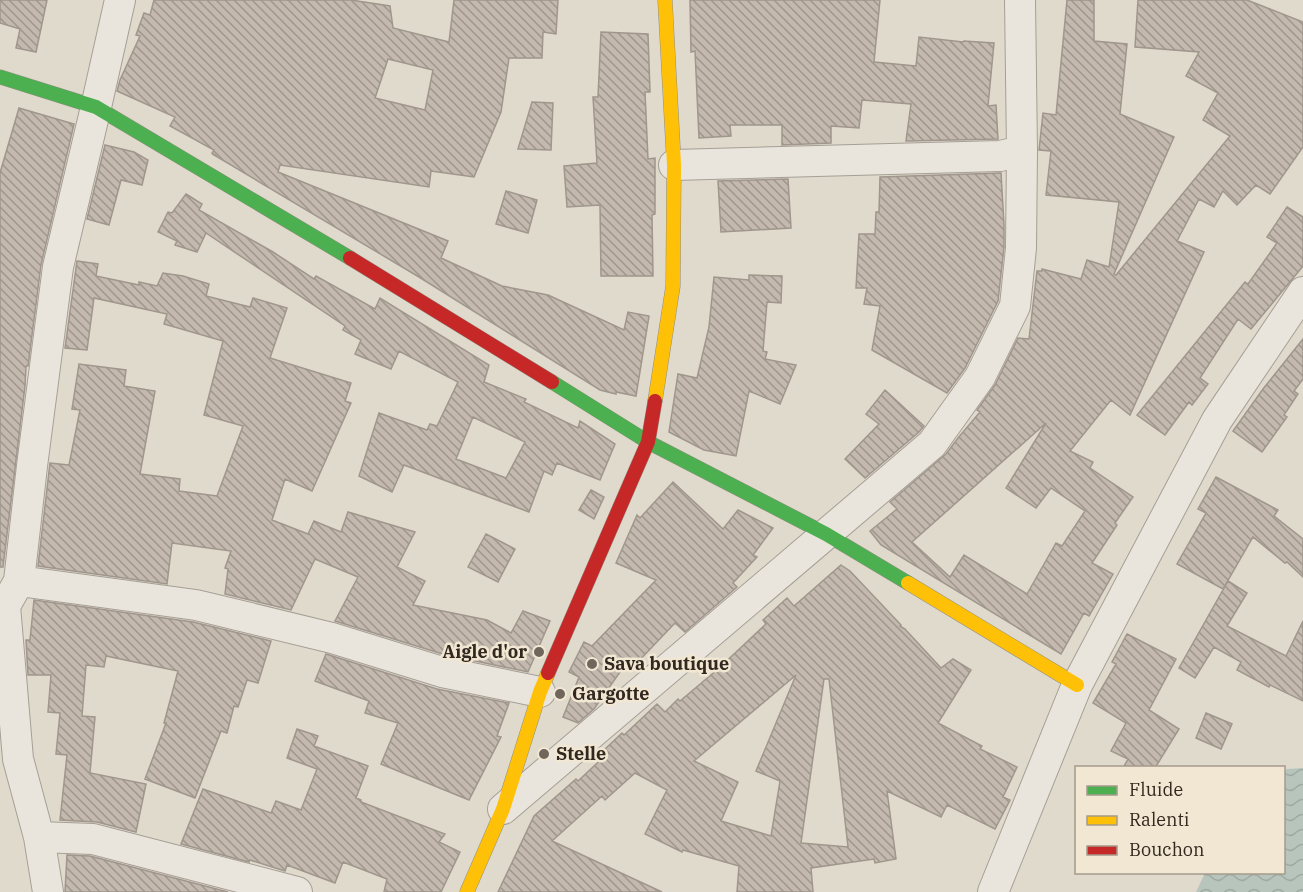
<svg xmlns="http://www.w3.org/2000/svg" width="1303" height="892" viewBox="0 0 1303 892" font-family="'IBM Plex Serif',serif">
  <style>
    .water { fill: url(#water-waves) }
    .building { fill: url(#building-back-hatch); stroke: #a0968c; stroke-width: 1.5; fill-rule: evenodd }
    .lines { fill: none; stroke-linecap: round; stroke-linejoin: round }
    .street-casing { stroke: #a59f96; stroke-width: 32 }
    .fast-casing { stroke: #958f85; stroke-width: 15 }
    .slow-casing { stroke: #958f85; stroke-width: 15 }
    .jam-casing { stroke: #958f85; stroke-width: 15 }
    .street { stroke: #e9e5dd; stroke-width: 30 }
    .fast { stroke: #4caf50; stroke-width: 14 }
    .slow { stroke: #ffc107; stroke-width: 14 }
    .jam { stroke: #c62828; stroke-width: 14 }
    .poi-dot { fill: #70665c; stroke: #f1e7d3; stroke-width: 2 }
    .labels { text-anchor: middle; stroke-width: 5; stroke-linejoin: round; paint-order: stroke }
    .poi-label { font-size: 18px; font-weight: bold; fill: #33281f; stroke: #f1e7d3; text-anchor: start }
  </style>
  <defs>
    <pattern id="water-waves" width="16" height="10" patternUnits="userSpaceOnUse" patternTransform="scale(1.5)"><rect width="16" height="10" fill="#b7c5bc"/><path d="M0 5q4-4 8 0t8 0" fill="none" stroke="#9ea9a1"/></pattern>
    <pattern id="building-back-hatch" width="6" height="6" patternUnits="userSpaceOnUse" patternTransform="scale(1.5)"><rect width="6" height="6" fill="#c3b9ae"/><path d="M-1 5l2 2M0 0l6 6M5-1l2 2" fill="none" stroke="#9f968d"/></pattern>
  </defs>
  <rect width="100%" height="100%" fill="#e0dacc"/>
  <path class="water" d="M1303 768V892H1196L1205 873 1284 872V771L1287 769Z"/>
  <path class="building" d="M0 0H47L36 52 16 48 20 29 0 23Z
    M154 0H351L390 6 393 28 449 42 454 0H558L556 34 543 32 542 58H509L501 112 474 177 431 171 429 187 280 165 278 172 448 241 441 258 502 286 548 295 624 330 628 312 649 316 636 396 616 392V394L600 390 419 277 214 155H215L212 153 214 150 170 126 175 117 117 91 120 80 140 36 136 35 144 13 150 15ZM388 59 433 70 425 110 375 98Z
    M690 0H880L874 62 916 66 919 37 963 42 964 41 994 43 988 106 996 105 998 139 906 141 911 104 862 100 859 128 831 126V143L782 145V125H730L731 136 699 138 695 51 691 52Z
    M1067 0H1094V41L1127 44 1120 114 1174 137 1114 274 1116 275 1230 136 1203 120 1218 93 1186 76 1199 52 1135 47 1138 0H1247L1303 22V147L1270 194 1256 185 1237 205 1223 191 1214 207 1199 199 1177 241 1204 252 1130 415 1111 400 1070 451 1093 462 1090 468 1133 497 1115 523 1117 525 1092 563 1113 574 1089 616 1084 613 1061 654 881 545 870 531 897 509 890 502 946 454 958 438 980 412 977 410 995 385 1018 338 1029 339 1037 271H1042V269L1081 279 1087 260 1109 267 1119 202 1046 195 1051 151 1039 150 1043 113 1056 115ZM1046 423 1006 488 1036 508 1051 488 1085 511 1062 546 1056 543 1027 594 964 555 950 577 912 542Z
    M601 32 648 34 650 92H645L648 159 655 158V214L652 215 653 276H601L600 205 567 207 564 166 597 163 593 97H598Z
    M532 102 553 103 551 150 518 149Z
    M19 108 74 124 41 265 28 366H26L25 386 3 567H0V173Z
    M105 145 134 152 148 160 142 185 121 180 109 225 87 219Z
    M1001 173 1004 225V247L998 301 965 368 947 393 872 350 880 306 864 304 867 288H856L859 234H875L876 212H879L880 177Z
    M788 179 791 228 721 232 718 181Z
    M506 191 537 200 528 233 496 224Z
    M186 194 202 204 199 210 273 252 314 279 316 276 375 309 380 298 489 365 484 382 526 399 524 402 578 428 580 421 615 444 600 480 557 463 552 475 544 471 529 512 404 465 392 492 359 476 379 413 427 430 430 424 437 426 458 382 399 351 391 369 355 354 361 340 343 330 345 326 206 233 197 252 175 245 177 241 158 232 168 212 172 213ZM473 417 525 442 506 478 456 459Z
    M1287 207 1303 217V266L1251 329 1238 319 1200 378 1208 384 1192 405 1189 402 1165 435 1137 415 1245 282 1248 284 1277 243 1267 237Z
    M77 261 98 264 96 276 139 285V282L157 286 163 273 183 276 209 284 206 296 250 307 253 298 287 308 270 358 351 383 345 401 351 403 312 491 285 479 272 520 308 534 314 521 341 532 348 512 415 532 397 567 425 581 413 605 487 620 511 633 523 611 550 621 528 672 446 655 335 621 358 577 315 559 291 610 225 594 228 569 225 568 231 551 172 543 167 584 38 566 50 463 69 465 80 410 72 409 79 364 126 370 124 386 155 391 140 474 180 479 179 491 217 496 243 426 204 415 223 341 164 324 167 314 94 298 87 350 65 348Z
    M749 275 782 276 781 303 767 302 763 351 767 352 765 359 796 365 780 404 749 391 736 456 704 450 669 432 678 374 697 378 709 327 714 277 749 280Z
    M1303 339V379L1294 391 1298 394 1284 415 1287 417 1262 452 1233 431 1263 389Z
    M885 390 924 426 919 432 865 478 845 459 879 424 866 414Z
    M1216 477 1278 510 1274 516 1303 539V577L1287 562 1285 563 1253 537 1223 589 1177 564 1206 513 1198 509Z
    M673 482 723 529 738 510 773 528 753 555 757 557 733 583 737 587 685 632 675 623 633 667 627 662 594 709 578 723 563 717 579 677 569 672 584 642 592 646 656 580 616 563 637 515 640 518Z
    M591 490 604 497 594 519 579 510Z
    M486 534 515 549 498 582 468 567Z
    M841 565 850 571 901 625 900 626 905 629 941 668 953 659 971 670 938 723 982 746 980 749 1017 767 1003 797 1010 800 995 829 947 805 941 817 887 791 896 859 875 863 874 859 811 868 813 892H737L739 866 683 850 682 852 645 834 667 790 635 773 605 800 602 796 552 841 662 892H498L534 816 576 779 578 781 608 753 605 749 622 733 624 735 657 704 665 712 678 699 680 701 718 669 766 624 763 620 787 598 794 606ZM796 675 756 771 780 781 771 836 721 821 738 782 694 761ZM824 679H829L848 847 801 843Z
    M1228 581 1247 593 1227 626 1286 656 1303 621V701L1270 685 1269 687 1237 670 1241 662 1214 647 1195 678 1179 668Z
    M34 600 193 622 271 641 258 683 247 680 238 707 234 706 227 733 221 731 195 798 145 779 166 723H164L178 671 106 656 104 667 86 665 82 716 95 717 90 773 146 784 136 832 97 822 60 820 67 755 56 754 60 713 48 712 51 675H28L26 640H30Z
    M1127 634 1176 659 1149 710 1179 729 1155 768H1123L1128 759 1111 751 1126 723 1093 703 1116 664 1112 662Z
    M326 654 437 689 509 703 497 736 501 737 469 800 381 764 398 723 365 713 369 701 315 681Z
    M1206 713 1232 724 1221 749 1196 738Z
    M297 729 318 736 314 746 368 766 356 798 361 800V802L445 834 439 842 460 852 441 892H384L387 879 343 862 335 883 287 865 285 871 250 860 249 862 181 844 203 789 271 813 276 801 301 810 317 769 287 758Z
    M67 855 90 856 228 892H65Z"/>
  <g class="lines">
    <g class="street-casing">
      <path id="street" d="M674 165 1000 156 1022 151
        M19 581 196 605 332 638 442 672 540 692
        M503 809 932 444 980 377 1015 306 1021 248 1022 151 1020 0
        M39 837 93 839 297 892
        M48 892 39 837 18 759 5 606 19 581 32 466 58 267 96 107 120 0
        M993 892 1077 685 1217 420 1303 292"/>
    </g>
    <g class="fast-casing">
      <path id="fast" d="M0 77 96 107 350 258
        M552 382 648 442 826 534 908 583"/>
    </g>
    <g class="slow-casing">
      <path id="slow" d="M655 401 673 286 674 165 665 0
        M908 583 1077 685
        M467 892 503 809 540 692 548 673"/>
    </g>
    <g class="jam-casing">
      <path id="jam" d="M350 258 552 382
        M548 673 648 442 655 401"/>
    </g>
    <use href="#street" class="street"/>
    <use href="#fast" class="fast"/>
    <use href="#slow" class="slow"/>
    <use href="#jam" class="jam"/>
  </g>
  <g class="poi-dot">
    <circle cx="539" cy="652" r="6"/>
    <circle cx="592" cy="664" r="6"/>
    <circle cx="560" cy="694" r="6"/>
    <circle cx="544" cy="754" r="6"/>
  </g>
  <g class="labels">
    <g class="poi-label">
      <text x="527" y="658" text-anchor="end">Aigle d'or</text>
      <text x="604" y="670">Sava boutique</text>
      <text x="572" y="700">Gargotte</text>
      <text x="556" y="760">Stelle</text>
    </g>
  </g>
  <rect x="1075" y="766" width="210" height="108" fill="#f1e7d3" stroke="#a59b8b" stroke-width="1.5"/>
  <rect x="1087" y="786" width="30" height="9" fill="#4caf50" stroke="#a59b8b" stroke-width="1.5"/>
  <text x="1129" y="796" font-size="18" fill="#33281f">Fluide</text>
  <rect x="1087" y="816" width="30" height="9" fill="#ffc107" stroke="#a59b8b" stroke-width="1.5"/>
  <text x="1129" y="826" font-size="18" fill="#33281f">Ralenti</text>
  <rect x="1087" y="846" width="30" height="9" fill="#c62828" stroke="#a59b8b" stroke-width="1.5"/>
  <text x="1129" y="856" font-size="18" fill="#33281f">Bouchon</text>
</svg>
